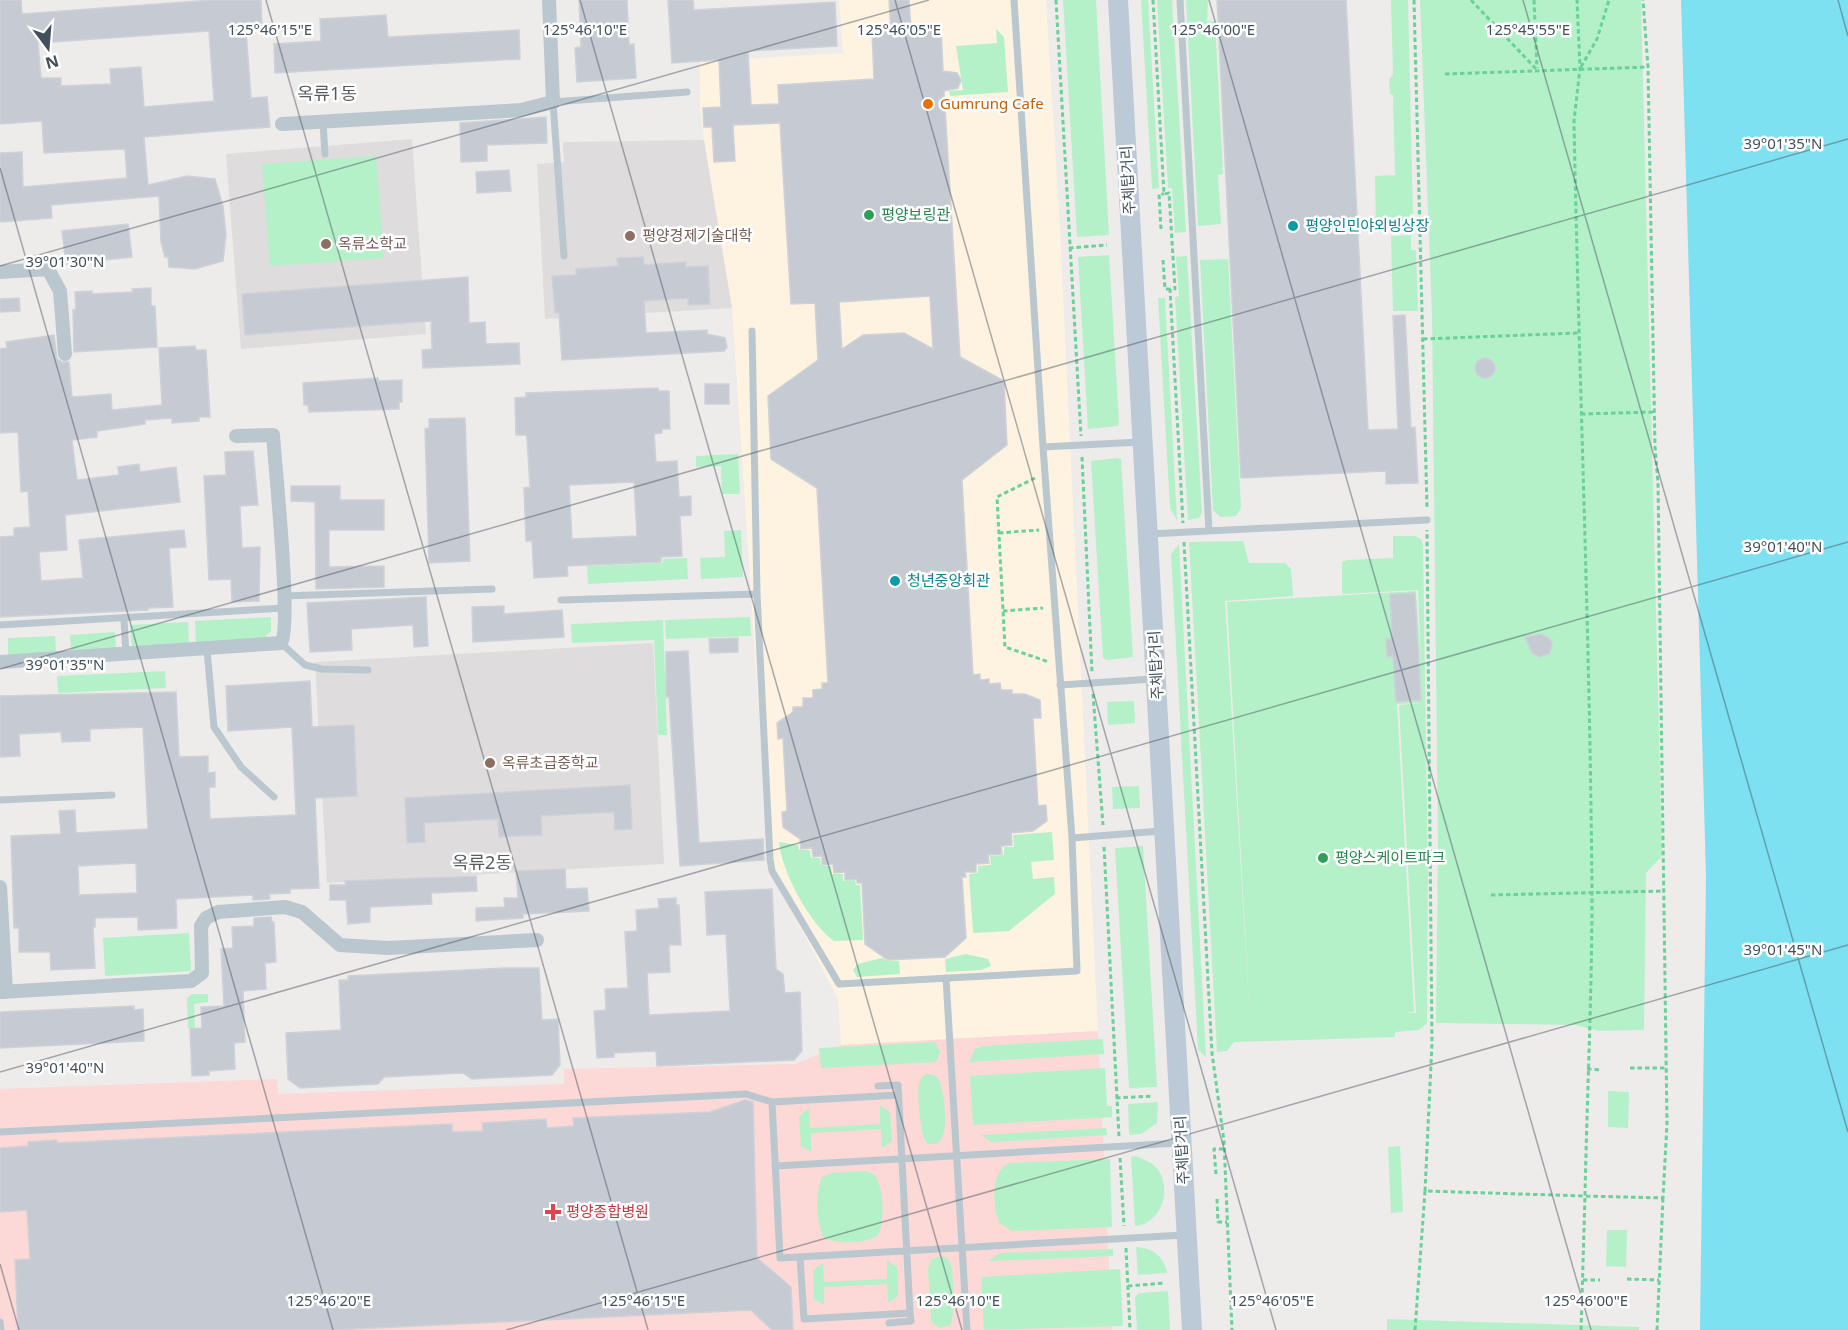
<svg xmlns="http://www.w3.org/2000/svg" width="1848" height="1330" viewBox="0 0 1848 1330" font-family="'Noto Sans','Noto Sans KR',sans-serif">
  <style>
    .commercial { fill: #fdf3e0 }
    .education { fill: #dfdcdd }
    .medical { fill: #fcd8d7 }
    .green { fill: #b4f1c8; fill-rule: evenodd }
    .water { fill: #7de1f2 }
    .building { fill: #c6cad2; stroke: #ced2d8; stroke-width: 1.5; fill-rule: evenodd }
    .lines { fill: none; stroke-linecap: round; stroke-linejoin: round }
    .path { stroke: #6ad198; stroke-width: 3; stroke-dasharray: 4.5 3; stroke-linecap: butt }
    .lane { stroke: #bac7cf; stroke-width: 7 }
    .street { stroke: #bac7cf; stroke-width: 14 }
    .secondary { stroke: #bbcad6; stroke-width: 20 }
    .ticks { fill: none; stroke: #42505a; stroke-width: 1.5; stroke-opacity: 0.45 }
    .food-dot { fill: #e8710a; stroke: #fff; stroke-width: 2 }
    .leisure-dot { fill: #2e9e5b; stroke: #fff; stroke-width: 2 }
    .culture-dot { fill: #0f9aa8; stroke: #fff; stroke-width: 2 }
    .education-dot { fill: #8d6e63; stroke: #fff; stroke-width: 2 }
    .health-dot { fill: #e0444e; stroke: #fff; stroke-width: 2 }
    .labels { text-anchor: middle; stroke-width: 5; stroke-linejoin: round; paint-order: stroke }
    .food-label { font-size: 15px; fill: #c56008; stroke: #fff; text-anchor: start }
    .street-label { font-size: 15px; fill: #42505a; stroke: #fff }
    .leisure-label { font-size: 15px; fill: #27864d; stroke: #fff; text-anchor: start }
    .culture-label { font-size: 15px; fill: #0d838f; stroke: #fff; text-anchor: start }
    .education-label { font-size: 15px; fill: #785e54; stroke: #fff; text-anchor: start }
    .health-label { font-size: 15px; fill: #be3a42; stroke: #fff; text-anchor: start }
    .quarter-label { font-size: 18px; fill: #575c61; stroke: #fff }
    .ticks-label { font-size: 15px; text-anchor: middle; fill: #42505a; stroke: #fff; stroke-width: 5; stroke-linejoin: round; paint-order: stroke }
  </style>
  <rect width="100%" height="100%" fill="#eeebeb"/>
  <path class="commercial" d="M839 0H1046L1059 210 1098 1031 841 1045 838 999 769 867 732 308 706 163 700 106V62L843 53Z"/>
  <path class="education" d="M412 139 426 334 241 349 226 154Z
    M704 140 732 308 545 319 537 164 564 162 563 142Z
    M653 643 664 864 327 883 315 662Z"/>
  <path class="medical" d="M1098 1031 1112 1330H0V1089L277 1079 278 1094 564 1084V1069L796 1064 841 1045Z"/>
  <path class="green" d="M1063 0H1096L1109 235 1077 237Z
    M1141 0H1148L1159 188 1152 189Z
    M1157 0H1172L1186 232 1175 233 1172 188H1168Z
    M1186 0H1208L1207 21H1215L1223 174 1218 175 1221 224 1198 226Z
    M1391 0H1408L1413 214H1410V229H1376L1375 176 1395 175 1393 95 1390 94 1389 80 1393 74Z
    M1420 0H1641L1662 856 1646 873 1644 1030 1599 1031 1575 1025 1436 1023 1438 845 1432 315Z
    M996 29 1004 37 1008 92 950 96 949 91 963 90 956 46 997 43Z
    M376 156 384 258 270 266 262 164Z
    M1411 235V250H1416L1418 311H1393L1391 236Z
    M1109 255 1119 421 1118 426 1088 429 1078 257Z
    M1187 256 1202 512 1199 518 1188 520 1175 297 1179 296 1176 257Z
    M1228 259 1241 508 1236 516 1220 517 1213 510 1200 260Z
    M1158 298H1165L1177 520 1170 508Z
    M738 454 740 494H722L721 466 696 467V456Z
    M1117 458 1121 459 1133 657 1107 660 1103 658 1091 461Z
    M741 530 743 577 701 579 700 558 725 557 724 531Z
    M1393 536H1415L1421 539 1423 545 1428 876 1427 1023 1419 1030 1395 1032V1037L1234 1042 1227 1051 1217 1052 1189 542 1243 541 1249 563H1285L1291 569 1293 596 1225 601 1250 1022 1227 602 1416 591 1421 666 1418 590 1342 594V562L1347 560 1393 558ZM1423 703 1399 705 1416 1013H1404L1414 1012 1397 704Z
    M1179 544 1206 1057 1198 1050 1171 554Z
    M687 558 688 579 588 584 587 566 663 563V559Z
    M271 617V631L264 638 196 643 195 621Z
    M750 617 751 636 666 639 665 620Z
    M663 620 667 735H658L654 640 572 643 571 624Z
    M188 622 189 643 132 647 130 625Z
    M115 632 116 649 71 651 70 635Z
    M55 636 56 652 8 655V638Z
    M165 671 166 688 58 693 57 676Z
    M1134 701 1135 723 1108 725 1107 702Z
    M1139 786 1140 808 1113 809 1112 787Z
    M1052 832 1054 860 1031 862 1033 879 1054 877 1055 894 1009 931 973 933 969 874 978 873V866L991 865 990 856 1004 855V847H1014L1013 835Z
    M779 842 798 845 799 850H810L811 858H820L821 866H831L832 874H843V881L855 880 856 885H860L863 940 834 941C810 925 781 870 779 842Z
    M1143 846 1157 1087 1129 1088 1115 848Z
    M189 933 191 971 105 976 103 938Z
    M966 954 988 959 991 966 981 970 946 972 945 959Z
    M882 958 890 961H899L900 974 857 977 853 970 858 964Z
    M192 994H208V1002L194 1004 195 1028H188L187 998Z
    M1103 1039 1104 1054 969 1062 975 1049 982 1046Z
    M935 1042 940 1052 936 1062 821 1068 819 1048Z
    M1105 1068 1107 1106H1112V1117L973 1125 970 1076Z
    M927 1074 937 1076C944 1084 955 1155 927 1143 920 1136 916 1090 920 1081 922 1076 923 1076 927 1074Z
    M1608 1091 1629 1092 1628 1128 1608 1127Z
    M1158 1102 1157 1123 1141 1134 1129 1135 1128 1104Z
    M880 1105 890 1112 892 1141 882 1148 881 1129 811 1133V1152L801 1146 799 1116 809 1109 810 1128 880 1124Z
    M1106 1128 1107 1135 992 1142 981 1135Z
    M1400 1146 1403 1212 1391 1213 1388 1147Z
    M1135 1156C1144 1159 1154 1163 1159 1171 1172 1192 1160 1224 1135 1226L1131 1157Z
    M1110 1159 1112 1227 1012 1231 999 1223C993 1205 990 1172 1009 1163Z
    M865 1171 875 1175C884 1190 885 1220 878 1235 867 1244 836 1244 824 1238 816 1222 815 1193 822 1177L831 1173Z
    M1607 1230H1627L1626 1267 1606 1266Z
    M1136 1247C1153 1248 1164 1256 1167 1273L1138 1275Z
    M1113 1249V1256L988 1261 1000 1253Z
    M942 1256C946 1258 947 1258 950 1262 954 1271 955 1318 950 1325L940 1328 932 1323 931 1318 928 1268 932 1259Z
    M887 1260 897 1267 898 1296 888 1303 887 1284 824 1287V1305L814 1299 813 1270 823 1263 824 1282 887 1279Z
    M1120 1269 1123 1326 984 1330 981 1277Z
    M1168 1291 1170 1330H1137L1135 1297 1139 1293Z
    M1387 1319 1639 1327V1330H1387Z"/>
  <path class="water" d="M1681 0H1848V1330H1700L1706 876Z"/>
  <path class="building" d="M0 0H21L22 14 212 0H261L262 29 246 30 251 98 267 97 270 127 144 137 148 185 187 176 215 179 223 206 226 235 223 261 195 269 169 267 168 257H165L161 242 159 196 51 205 52 218 0 222V153L22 152 23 187 127 178 125 149 44 153 42 121 0 124ZM209 31 214 101 144 107 141 67 110 69 111 84 61 86V78H41L38 43Z
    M579 0H627L629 45 634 44 636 78 577 82 575 48 581 47Z
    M668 0H693L694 10 835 2 837 46 748 51 751 105 779 104 778 85 874 79 872 31 891 30 889 0H909L911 29 941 27 943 71 957 73 961 80 958 88 944 91 960 357 1004 381 1007 445 962 480 973 675 980 674V680L989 679V684L1000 683 1001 690H1012V694H1025L1040 700 1041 718H1033L1038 806 1046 805 1047 821 1033 831 1011 833 1012 845 1001 846 1002 854 988 855 989 863 976 864V872H965L966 877H962L966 938 945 957 888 960 865 944 862 883H857V879L845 880V872L834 873 833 864 822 865V856L813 857 812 848 801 849 800 839 783 827 782 812 787 811 783 738 778 739 777 723 793 712V707H803V698H813V690L822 689V683H828L817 488 771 459 768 396 818 360 815 303 791 304 780 123 733 125 735 161 714 162 712 127H704L703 108 721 107 719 60 672 63ZM930 296 933 349 904 333 863 335 842 349 839 302Z
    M1217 0H1346L1368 430 1398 429 1393 316 1405 315 1411 428 1415 427 1418 483 1386 484V471L1241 478Z
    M386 15 388 37 519 30 520 59 275 73 274 44 321 41 320 19Z
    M546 117 547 143 487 145V161L461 162 460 123Z
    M509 170 511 191 477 193 476 172Z
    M128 224 132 257 66 264 62 231Z
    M643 257 644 265 686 262V267L708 266 710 304 688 305V298L644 301 646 333 707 330V334L725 338 727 347 724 351 562 360 559 313H555L552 276 576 275V269L618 266 617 258Z
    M468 277 469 323 485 322 486 344 519 343 520 364 423 368 422 350 432 349 431 321 245 335 242 294Z
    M151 288V306H155L157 347 74 352 73 310 76 309 75 292 92 291V294L133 292 132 289Z
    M19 298 20 311 0 312V299Z
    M54 335 57 359 62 362H69L72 397 111 394 112 410 162 405 159 348 195 346 196 350H206L210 417H199V421L172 423V418L145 420V424L97 431V437L72 440 77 480 119 475 118 467 139 464 140 472 176 467 180 502 65 515 67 550 39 552 41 581 83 578 79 540 184 530 186 547 169 548 173 607 148 608V610L0 617V537L14 536V528L30 527 28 491 21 492 18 432 0 433V349L7 348 6 342Z
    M1475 368a10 10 0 1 1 20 0a10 10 0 1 1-20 0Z
    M378 378V381L402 380V402H399V409L309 412 308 405H304L303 383Z
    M705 384H729V404H705Z
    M658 388V391H669L670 429H662V433L654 434 656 462 677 461 679 497 691 496V515L680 516 682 556 661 557V562L567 566 568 576 534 578 532 541H526L524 488 530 487 527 438 526 435H516L515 398 526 397V393ZM634 482 637 536 572 539 569 485Z
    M465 418 470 561 429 563 425 429 429 428V419Z
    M253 451 258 505 240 506 242 548 260 547 259 601 232 602 231 579 209 580 204 476 226 475 225 452Z
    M291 486H340V500H384V530H329V567L384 566V587L316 589 315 502 291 501Z
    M1415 593 1421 700 1396 702 1393 656 1387 657 1386 639 1392 638 1390 594Z
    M426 597 428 646 414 647 413 625 351 629 352 650 310 652 307 603Z
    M504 606V614L562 610 564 637 473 642 472 607Z
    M1541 634 1550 639 1552 644 1550 653 1540 657 1532 653 1525 637Z
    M738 638V652L710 653 709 639Z
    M688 651 699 843 763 839 764 860 680 866 669 697H666V652Z
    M310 681 312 727 354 725 357 796 315 798 319 888 290 889V893L269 894 270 899 253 900V895L176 899 177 928 138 930V917L95 918V927H93L95 968 51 970 50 952H19V928H14L11 836 61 834 59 811 75 810 76 833 148 829 143 727 90 729V741L62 742 61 732 19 734 20 756 0 757V696L176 692 179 757 208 756V773L215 772V787H209L210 819 296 815 292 727 228 731 226 686ZM136 863 137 893 79 895 78 866Z
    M630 785 632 829 615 830 614 812 541 816 542 835 499 837 498 819 424 823 425 842 407 843 405 798Z
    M565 869 566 889 587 888 589 911 523 914V918L476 921V908L505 907 504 898H518L516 871Z
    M476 876 477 891 431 893 432 904 370 907V922L348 924 346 900H330V885H346L345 881Z
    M772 889 776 969 783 974 785 993 800 992 802 1051 794 1060 657 1066 656 1051 614 1053V1057L597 1058 594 1011 606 1010 605 989 628 988 625 932 637 931 636 910 659 908 658 899 676 898V905H679L681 945H669L670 972 647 973 649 1015 730 1011 726 934 707 935 705 892Z
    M271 917 272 922H274L276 962 265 963 266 989 243 991 245 1042 234 1043 235 1069 209 1071V1075L192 1076 190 1029 202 1028 201 1007 224 1006 221 949 233 948 232 927 254 926V918Z
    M505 968H539L542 1020 558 1019 560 1065 552 1075 472 1079 463 1073 384 1077 378 1084 300 1088 288 1079 286 1033 341 1030 339 980H348V976Z
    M134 1006V1010L143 1009 144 1041 0 1048V1012Z
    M745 1100 753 1102 757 1258 791 1287 793 1330H772L751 1310 334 1330H18L15 1260 30 1259 27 1210 0 1212V1148L28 1146V1142L57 1140V1143L452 1124V1132L483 1131 482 1123 546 1119 547 1128 574 1126 573 1118 710 1112Z"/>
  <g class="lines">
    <path class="path" d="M1056 0 1081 436
      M1153 0 1164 194 1169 193 1175 289H1170L1183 523
      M1414 0 1427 508
      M1471 0 1537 70
      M1534 0 1537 68
      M1581 67 1597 39 1609 0
      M1445 74 1648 67
      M1161 229 1159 194H1164
      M1069 248 1107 245
      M1163 260 1165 289H1169
      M1423 339 1578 333
      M1581 414 1654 412
      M1082 457 1092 672
      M1035 478 997 497 1005 647 1049 662
      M999 533 1039 530
      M1184 542 1212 1053 1224 1141 1232 1330
      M1003 611 1043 608
      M1093 694 1103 825
      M1104 847 1119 1137
      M1491 895 1665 891
      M1630 1068H1666
      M1587 1069 1602 1070
      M1116 1098 1153 1096
      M1120 1158 1124 1226
      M1216 1174 1214 1149H1223
      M1425 1191 1432 1043 1427 530
      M1217 1199 1218 1222H1227
      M1126 1248 1130 1330
      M1627 1279 1659 1280
      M1583 1280H1600
      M1128 1286 1164 1283
      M1415 1330 1425 1191 1585 1196C1587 1095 1592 995 1592 894 1590 636 1579 379 1574 121L1580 68 1577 0
      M1581 1330 1585 1196 1663 1198 1667 1123 1658 483 1655 447 1648 67 1643 0
      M1657 1330 1663 1198"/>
    <path class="lane" d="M1014 0 1043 447
      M1180 0 1209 531
      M323 122 325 154
      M564 256 553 102 687 92
      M752 331 757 594 770 859 772 871 839 984 1077 971 1072 838
      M1140 442 1043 447 1072 838 1161 831
      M1149 534 1427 520
      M283 596 492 589
      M561 600 757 594
      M124 619 126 655
      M0 625 284 608
      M281 643 305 665 322 669 368 670
      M207 650 214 727 241 767 274 797
      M1060 685 1153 679
      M0 800 112 795
      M946 978 967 1330
      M878 1086 898 1085 910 1313 911 1321 889 1323
      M772 1102 780 1258 1184 1235
      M0 1132 746 1094 772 1102 899 1095
      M775 1166 1179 1143
      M800 1257 804 1319 910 1313
      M0 1322 1 1330"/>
    <path class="street" d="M282 124 521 110 553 102 549 0
      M0 272 48 269 60 291 65 354
      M0 662 281 643C292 628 275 465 273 435L236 436
      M0 887 6 992
      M0 992 191 981 202 973 201 926 206 918 218 912 285 907 302 912 340 945 388 948 537 940"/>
    <path class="secondary" d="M1118 0 1192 1330"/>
  </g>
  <path class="ticks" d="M266 0 648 1330M580 0 962 1330M895 0 1276 1330M1209 0 1591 1330M1523 0 1848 1132M1838 0 1848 36M0 168 333 1330M0 266 929 0M0 669 1848 139M0 1072 1848 542M0 1264 19 1330M506 1330 1848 945"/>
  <circle class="food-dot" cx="928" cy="104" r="6"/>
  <g class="leisure-dot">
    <circle cx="869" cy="215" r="6"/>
    <circle cx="1323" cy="858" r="6"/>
  </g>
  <g class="culture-dot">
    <circle cx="1293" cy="226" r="6"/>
    <circle cx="895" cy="581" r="6"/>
  </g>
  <g class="education-dot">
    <circle cx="630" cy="236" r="6"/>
    <circle cx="326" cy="244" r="6"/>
    <circle cx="490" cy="763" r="6"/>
  </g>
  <path class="health-dot" d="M550 1203h6v6h6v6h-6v6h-6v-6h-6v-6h6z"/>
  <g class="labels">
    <g class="food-label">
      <text x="940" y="109">Gumrung Cafe</text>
    </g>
    <g class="street-label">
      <text transform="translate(1128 180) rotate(-93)" y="5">주체탑거리</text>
      <text transform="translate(1156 665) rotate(-93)" y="5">주체탑거리</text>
      <text transform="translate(1182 1150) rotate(-93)" y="5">주체탑거리</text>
    </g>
    <g class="leisure-label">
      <text x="881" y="220">평양보링관</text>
      <text x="1335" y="863">평양스케이트파크</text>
    </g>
    <g class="culture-label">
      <text x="1305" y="231">평양인민야외빙상장</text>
      <text x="907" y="586">청년중앙회관</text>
    </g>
    <g class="education-label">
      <text x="642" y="241">평양경제기술대학</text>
      <text x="338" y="249">옥류소학교</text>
      <text x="502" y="768">옥류초급중학교</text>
    </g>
    <g class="health-label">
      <text x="566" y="1217">평양종합병원</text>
    </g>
    <g class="quarter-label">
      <text x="327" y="100">옥류1동</text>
      <text x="482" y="869">옥류2동</text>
    </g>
  </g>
  <g class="ticks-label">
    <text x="270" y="35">125°46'15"E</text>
    <text x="585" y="35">125°46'10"E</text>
    <text x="899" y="35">125°46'05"E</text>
    <text x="1213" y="35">125°46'00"E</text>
    <text x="1528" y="35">125°45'55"E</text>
    <text x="1783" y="149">39°01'35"N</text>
    <text x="65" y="267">39°01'30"N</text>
    <text x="1783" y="552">39°01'40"N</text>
    <text x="65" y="670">39°01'35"N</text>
    <text x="1783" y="955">39°01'45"N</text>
    <text x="65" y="1073">39°01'40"N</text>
    <text x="329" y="1306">125°46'20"E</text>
    <text x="643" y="1306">125°46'15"E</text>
    <text x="958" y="1306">125°46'10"E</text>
    <text x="1272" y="1306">125°46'05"E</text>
    <text x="1586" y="1306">125°46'00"E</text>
  </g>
  <g transform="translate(48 48) rotate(164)" stroke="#ffffff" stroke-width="4.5" paint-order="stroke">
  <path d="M0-4.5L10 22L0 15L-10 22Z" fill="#42505a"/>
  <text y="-9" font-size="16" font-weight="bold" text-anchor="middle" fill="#42505a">N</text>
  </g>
</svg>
